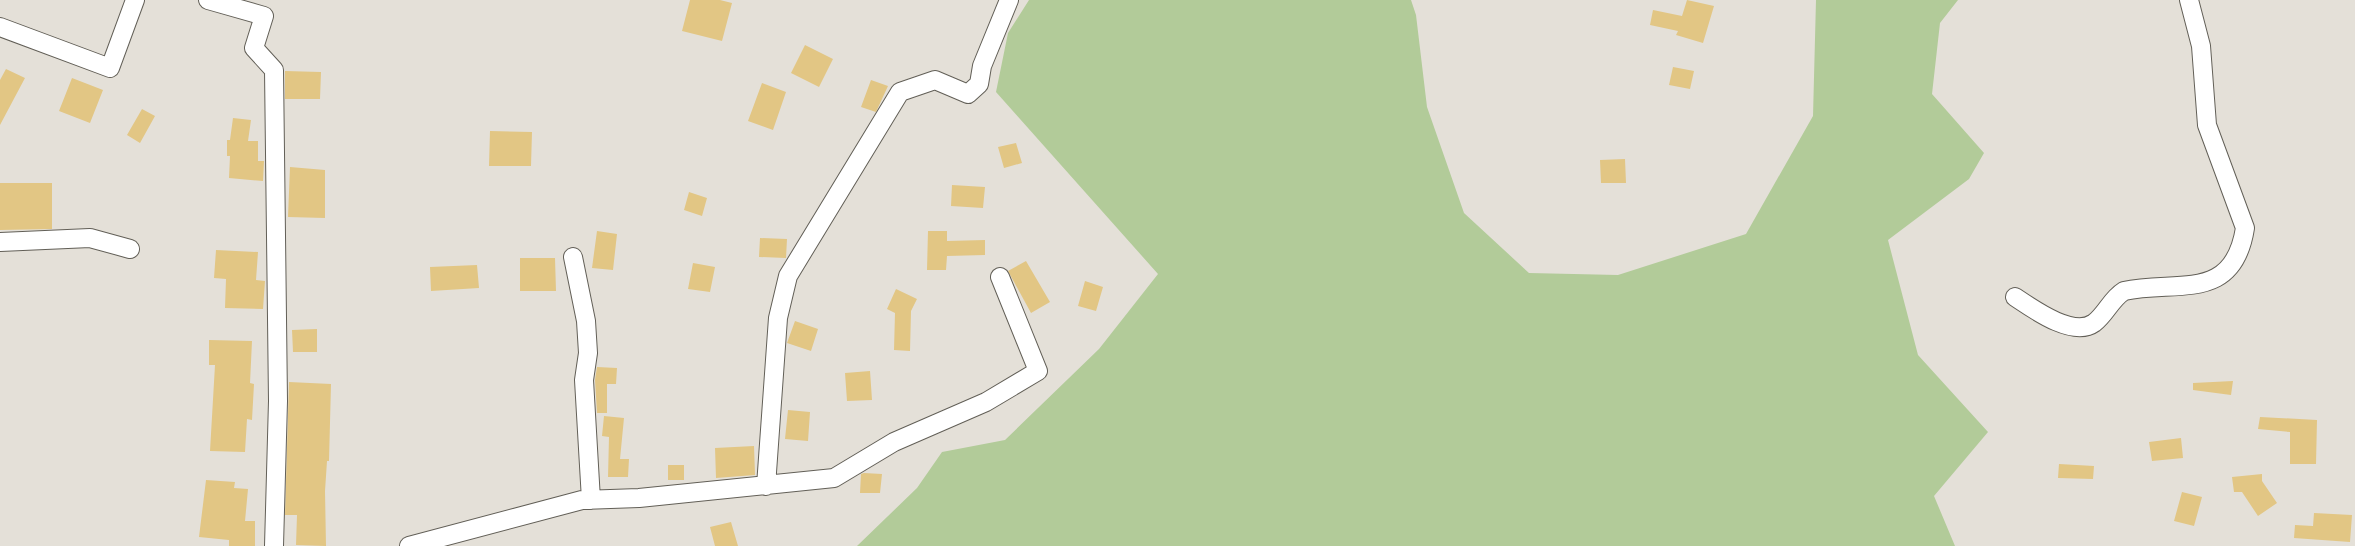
<svg xmlns="http://www.w3.org/2000/svg" width="2355" height="546" viewBox="0 0 2355 546" font-family="'Source Sans 3',sans-serif">
  <style>
    .green { fill: #b2cb99 }
    .building { fill: #e2c684 }
    .lines { fill: none; stroke-linecap: round; stroke-linejoin: round }
    .street-casing { stroke: #625f57; stroke-width: 20 }
    .street { stroke: #fff; stroke-width: 18 }
  </style>
  <rect width="100%" height="100%" fill="#e4e0d8"/>
  <path class="green" d="M1029 0H1411L1416 15 1427 107 1464 213 1529 273 1618 275 1746 234 1813 116 1816 0H1958L1940 23 1932 94 1984 153 1969 179 1888 240 1918 355 1988 432 1934 496 1955 546H857L917 488 942 452 1005 440 1099 349 1158 274 996 92 1008 33Z"/>
  <path class="building" d="M690 0H720L732 3 722 41 682 31Z
    M1687 0 1714 6 1703 43 1676 35 1678 31 1650 25 1653 10 1682 16Z
    M805 45 833 59 819 87 791 73Z
    M1673 67 1694 71 1690 89 1669 85Z
    M6 69 25 78 0 125V80Z
    M285 71 321 72 320 99H285Z
    M72 78 103 90 90 123 59 111Z
    M871 80 888 86 876 112 861 107Z
    M762 83 786 92 773 130 748 121Z
    M142 109 155 116 140 143 127 135Z
    M233 118 251 120 248 141H258V161H264L263 181 229 178 230 156H227V140H230Z
    M490 131 532 132 531 166H489Z
    M1016 143 1022 163 1004 168 998 147Z
    M1625 159 1626 183H1601L1600 160Z
    M290 167 325 170V218L288 217Z
    M0 183H52V229L0 230Z
    M952 185 985 187 983 208 951 206Z
    M689 192 707 198 702 216 684 210Z
    M597 231 617 234 613 270 592 268Z
    M928 231H947V241L985 240V255L947 256 946 270H927Z
    M760 238 787 239 786 258 759 257Z
    M216 250 258 252 256 280 265 281 263 309 225 308 226 279 214 278Z
    M520 258H555L556 291H520Z
    M1026 261 1050 302 1031 313 1008 271Z
    M693 263 715 267 710 292 688 289Z
    M477 265 479 288 431 291 430 267Z
    M1085 281 1103 287 1096 311 1078 306Z
    M896 289 917 299 911 311 910 351 894 350 895 313 887 309Z
    M795 321 818 329 811 351 787 343Z
    M317 329V352H293L292 330Z
    M209 340 252 341 250 383 254 384 252 420 247 419 245 452 210 451 215 365H209Z
    M597 367 617 368 616 384H607V413H597L595 380Z
    M870 371 872 400 847 401 845 373Z
    M2233 381 2231 395 2193 390V383Z
    M289 382 331 384 329 461H327L325 491 326 546 296 545 297 515H285Z
    M788 410 810 412 808 441 785 439Z
    M604 416 624 418 620 459H629L628 477H608L609 437 602 436Z
    M2260 417 2317 420 2316 464H2290V432L2258 429Z
    M2181 438 2183 458 2152 461 2149 442Z
    M754 446 755 475 716 478 715 448Z
    M2059 464 2094 466 2093 479 2058 478Z
    M668 465H684V480H668Z
    M864 473 882 474 880 493H860L861 474Z
    M2262 474V481L2277 503 2258 516 2242 492H2234L2232 477Z
    M206 480 235 482 234 488 248 489 245 521H255V546H229V540L199 537Z
    M2182 492 2202 497 2194 526 2174 521Z
    M2314 513 2352 515 2350 542 2294 538 2295 525 2313 526Z
    M731 522 738 546H715L710 527Z"/>
  <g class="lines">
    <g class="street-casing">
      <path id="street" d="M208 0 264 16 254 48 274 70 278 401 274 546
        M0 27 110 68 135 0
        M0 242 90 238 130 249
        M573 257 586 321 588 353 584 380 591 500
        M2015 297C2033 309 2073 338 2094 323 2106 314 2111 299 2124 291 2176 279 2233 304 2245 228L2207 125 2201 46 2189 0
        M766 486 778 318 788 276 900 92 935 80 968 94 979 84 982 66 1009 0
        M409 546 582 500 639 498 834 478 894 442 986 402 1038 371 1000 277"/>
    </g>
    <use href="#street" class="street"/>
  </g>
</svg>
